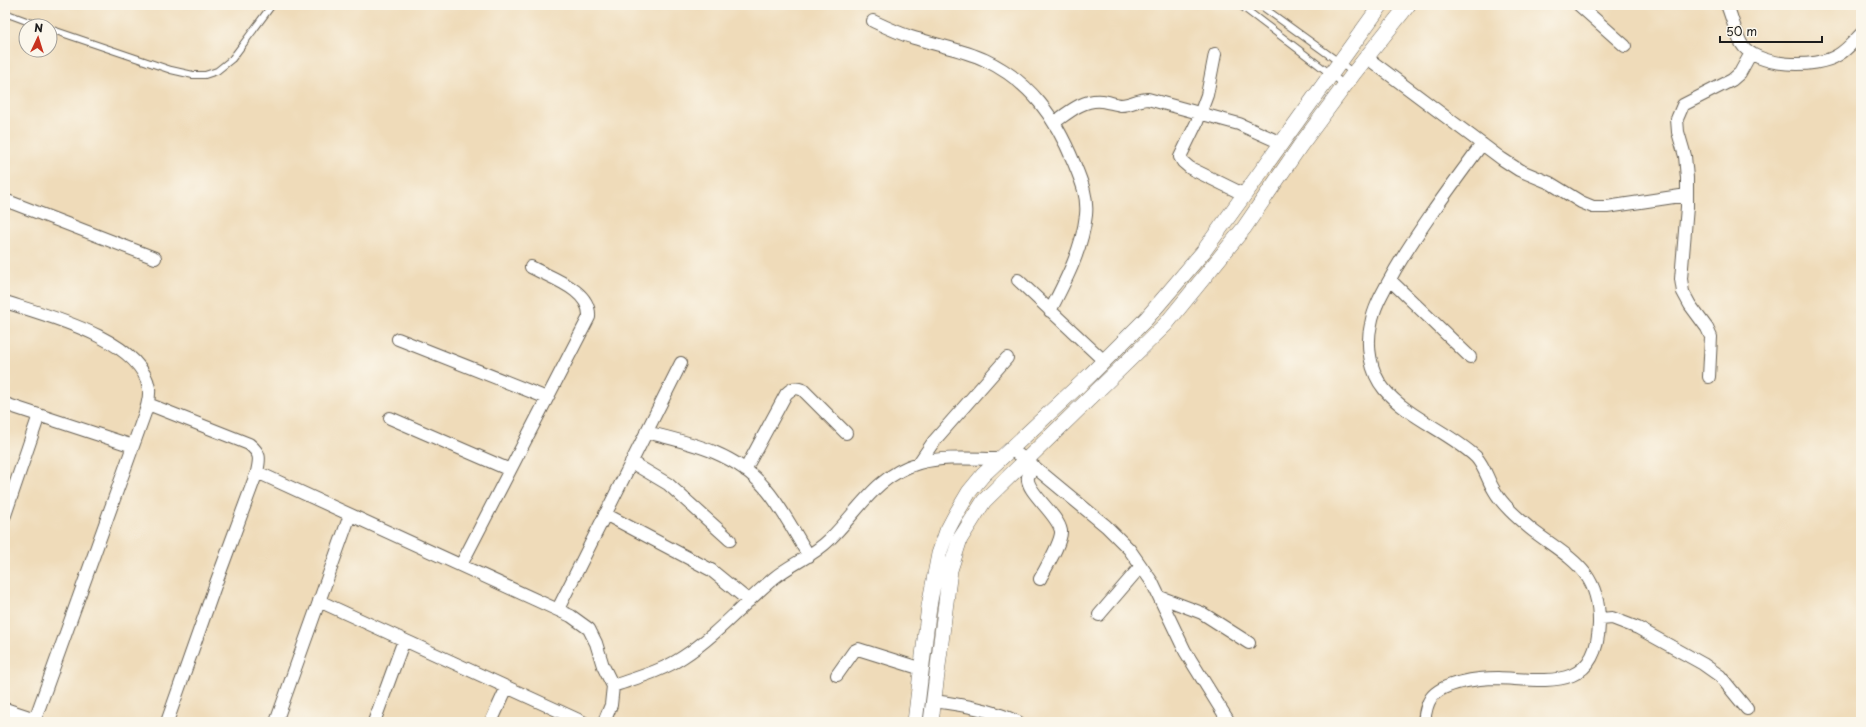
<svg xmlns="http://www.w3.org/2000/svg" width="1866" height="727" viewBox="0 0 1866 727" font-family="'Playpen Sans',sans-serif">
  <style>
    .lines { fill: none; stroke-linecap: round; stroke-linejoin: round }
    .service-casing { stroke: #665f53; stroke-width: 8 }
    .minor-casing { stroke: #665f53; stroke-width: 14 }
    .tertiary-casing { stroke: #665f53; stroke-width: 16 }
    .service { stroke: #fff; stroke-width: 6 }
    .minor { stroke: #fff; stroke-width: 12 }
    .tertiary { stroke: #fff; stroke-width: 15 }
  </style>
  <rect width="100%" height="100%" fill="#fbf7ec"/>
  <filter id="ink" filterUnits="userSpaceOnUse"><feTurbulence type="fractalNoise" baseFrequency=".025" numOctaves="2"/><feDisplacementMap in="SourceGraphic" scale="8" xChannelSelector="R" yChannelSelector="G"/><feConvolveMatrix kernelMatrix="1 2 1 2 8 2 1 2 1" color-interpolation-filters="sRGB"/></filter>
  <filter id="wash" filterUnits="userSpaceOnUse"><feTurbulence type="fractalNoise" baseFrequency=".012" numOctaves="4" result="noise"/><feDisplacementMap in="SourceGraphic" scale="16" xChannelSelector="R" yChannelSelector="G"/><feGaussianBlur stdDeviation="0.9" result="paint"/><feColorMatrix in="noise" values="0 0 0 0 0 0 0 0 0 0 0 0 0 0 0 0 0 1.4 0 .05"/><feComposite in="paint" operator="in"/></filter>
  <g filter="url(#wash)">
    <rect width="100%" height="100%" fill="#efdbb9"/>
  </g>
  <g filter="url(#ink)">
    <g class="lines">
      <g class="service-casing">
        <path id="service" d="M1240 5 1345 85
          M1260 5 1354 73
          M5 13 40 26
          M50 29 171 70 193 75H205L217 71 232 59 272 5"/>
      </g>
      <g class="minor-casing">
        <path id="minor" d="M1579 5 1625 46
          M1727 5C1732 17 1735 32 1741 43 1755 68 1817 69 1838 55 1847 50 1854 41 1861 34
          M873 21C888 28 902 35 918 39 940 46 964 50 985 60 1031 82 1055 117 1074 163 1081 180 1088 196 1086 215 1082 250 1066 280 1050 311
          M1215 54 1207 95 1197 122 1180 157 1183 162 1190 168 1245 195
          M1366 57 1502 159 1519 170 1550 183 1581 202 1593 207H1607L1687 195
          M1055 122C1069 112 1083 99 1102 101 1108 102 1115 104 1121 105 1130 105 1139 99 1148 99L1239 124 1281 143
          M5 200 155 258
          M1018 280 1104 361
          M1390 280 1470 357
          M5 302C45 315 141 339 149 388 150 398 146 411 142 421L34 722
          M398 339 547 398
          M1709 377 1711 337 1707 328 1690 305 1683 292 1681 279 1687 207V178L1685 156 1678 132 1677 119 1683 105 1732 80 1740 73 1751 53
          M5 404 133 446
          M148 404 249 444C261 454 260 458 257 472L216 583 167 722
          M390 418 510 470
          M646 432C690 443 735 452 766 489 783 509 795 534 809 556
          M1010 449 1026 460 1106 526 1129 549 1152 582 1185 651 1229 722
          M631 462 668 484 730 540
          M919 463 934 441 1007 358
          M1035 467C1032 470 1029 473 1028 477 1025 491 1058 514 1061 531 1062 542 1045 569 1040 579
          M745 470 786 394C792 388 795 387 803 390L846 433
          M257 472 571 616 589 629 596 643 603 666 613 686 611 705 604 722
          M605 514 711 570 749 601
          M5 515 39 415
          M461 565 589 317C591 290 551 278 531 267
          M1160 597 1202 613 1249 643
          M319 601 583 722
          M558 609 681 363
          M1099 615 1141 566
          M1599 623 1601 619 1612 618 1638 628 1703 664 1720 676 1747 709
          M837 675 854 651 858 649 922 669
          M613 686C636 678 662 671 683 657 717 635 743 604 774 578 791 564 813 556 829 540 858 512 876 475 919 463 945 456 974 459 1001 459
          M933 701C963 705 990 709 1018 722
          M5 709 35 719
          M276 722 350 515
          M374 722 404 640
          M491 722 507 687
          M1424 722C1425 714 1426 705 1431 698 1442 682 1480 678 1498 678 1546 680 1597 692 1599 624 1600 570 1570 559 1532 530 1519 519 1503 506 1494 490 1487 479 1485 467 1476 457 1448 431 1408 418 1384 389 1370 372 1366 345 1371 324 1374 305 1386 287 1395 270 1421 226 1452 185 1482 144"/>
      </g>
      <g class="tertiary-casing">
        <path id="tertiary" d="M915 722 929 606 939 554 947 531 956 514 969 492 983 475 1091 374 1146 319 1203 252 1381 5
          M931 722 950 570 960 539 984 501 1166 324 1244 228 1300 146 1354 73 1408 5"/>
      </g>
      <use href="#service" class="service"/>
      <use href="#minor" class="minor"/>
      <use href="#tertiary" class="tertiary"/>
    </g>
  </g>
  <rect width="1866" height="727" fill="none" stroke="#fbf7ec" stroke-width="20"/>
  <g transform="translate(38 38) rotate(4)"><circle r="19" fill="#fbf7ec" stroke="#a29f99"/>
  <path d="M0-3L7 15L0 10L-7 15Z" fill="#c8321e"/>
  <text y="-6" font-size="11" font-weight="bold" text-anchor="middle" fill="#1c1c1c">N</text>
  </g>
  <path d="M1720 36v6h102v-6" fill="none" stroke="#1c1c1c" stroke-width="2"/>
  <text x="1726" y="36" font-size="12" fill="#1c1c1c" stroke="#fbf7ec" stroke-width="3" paint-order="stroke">50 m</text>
</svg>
